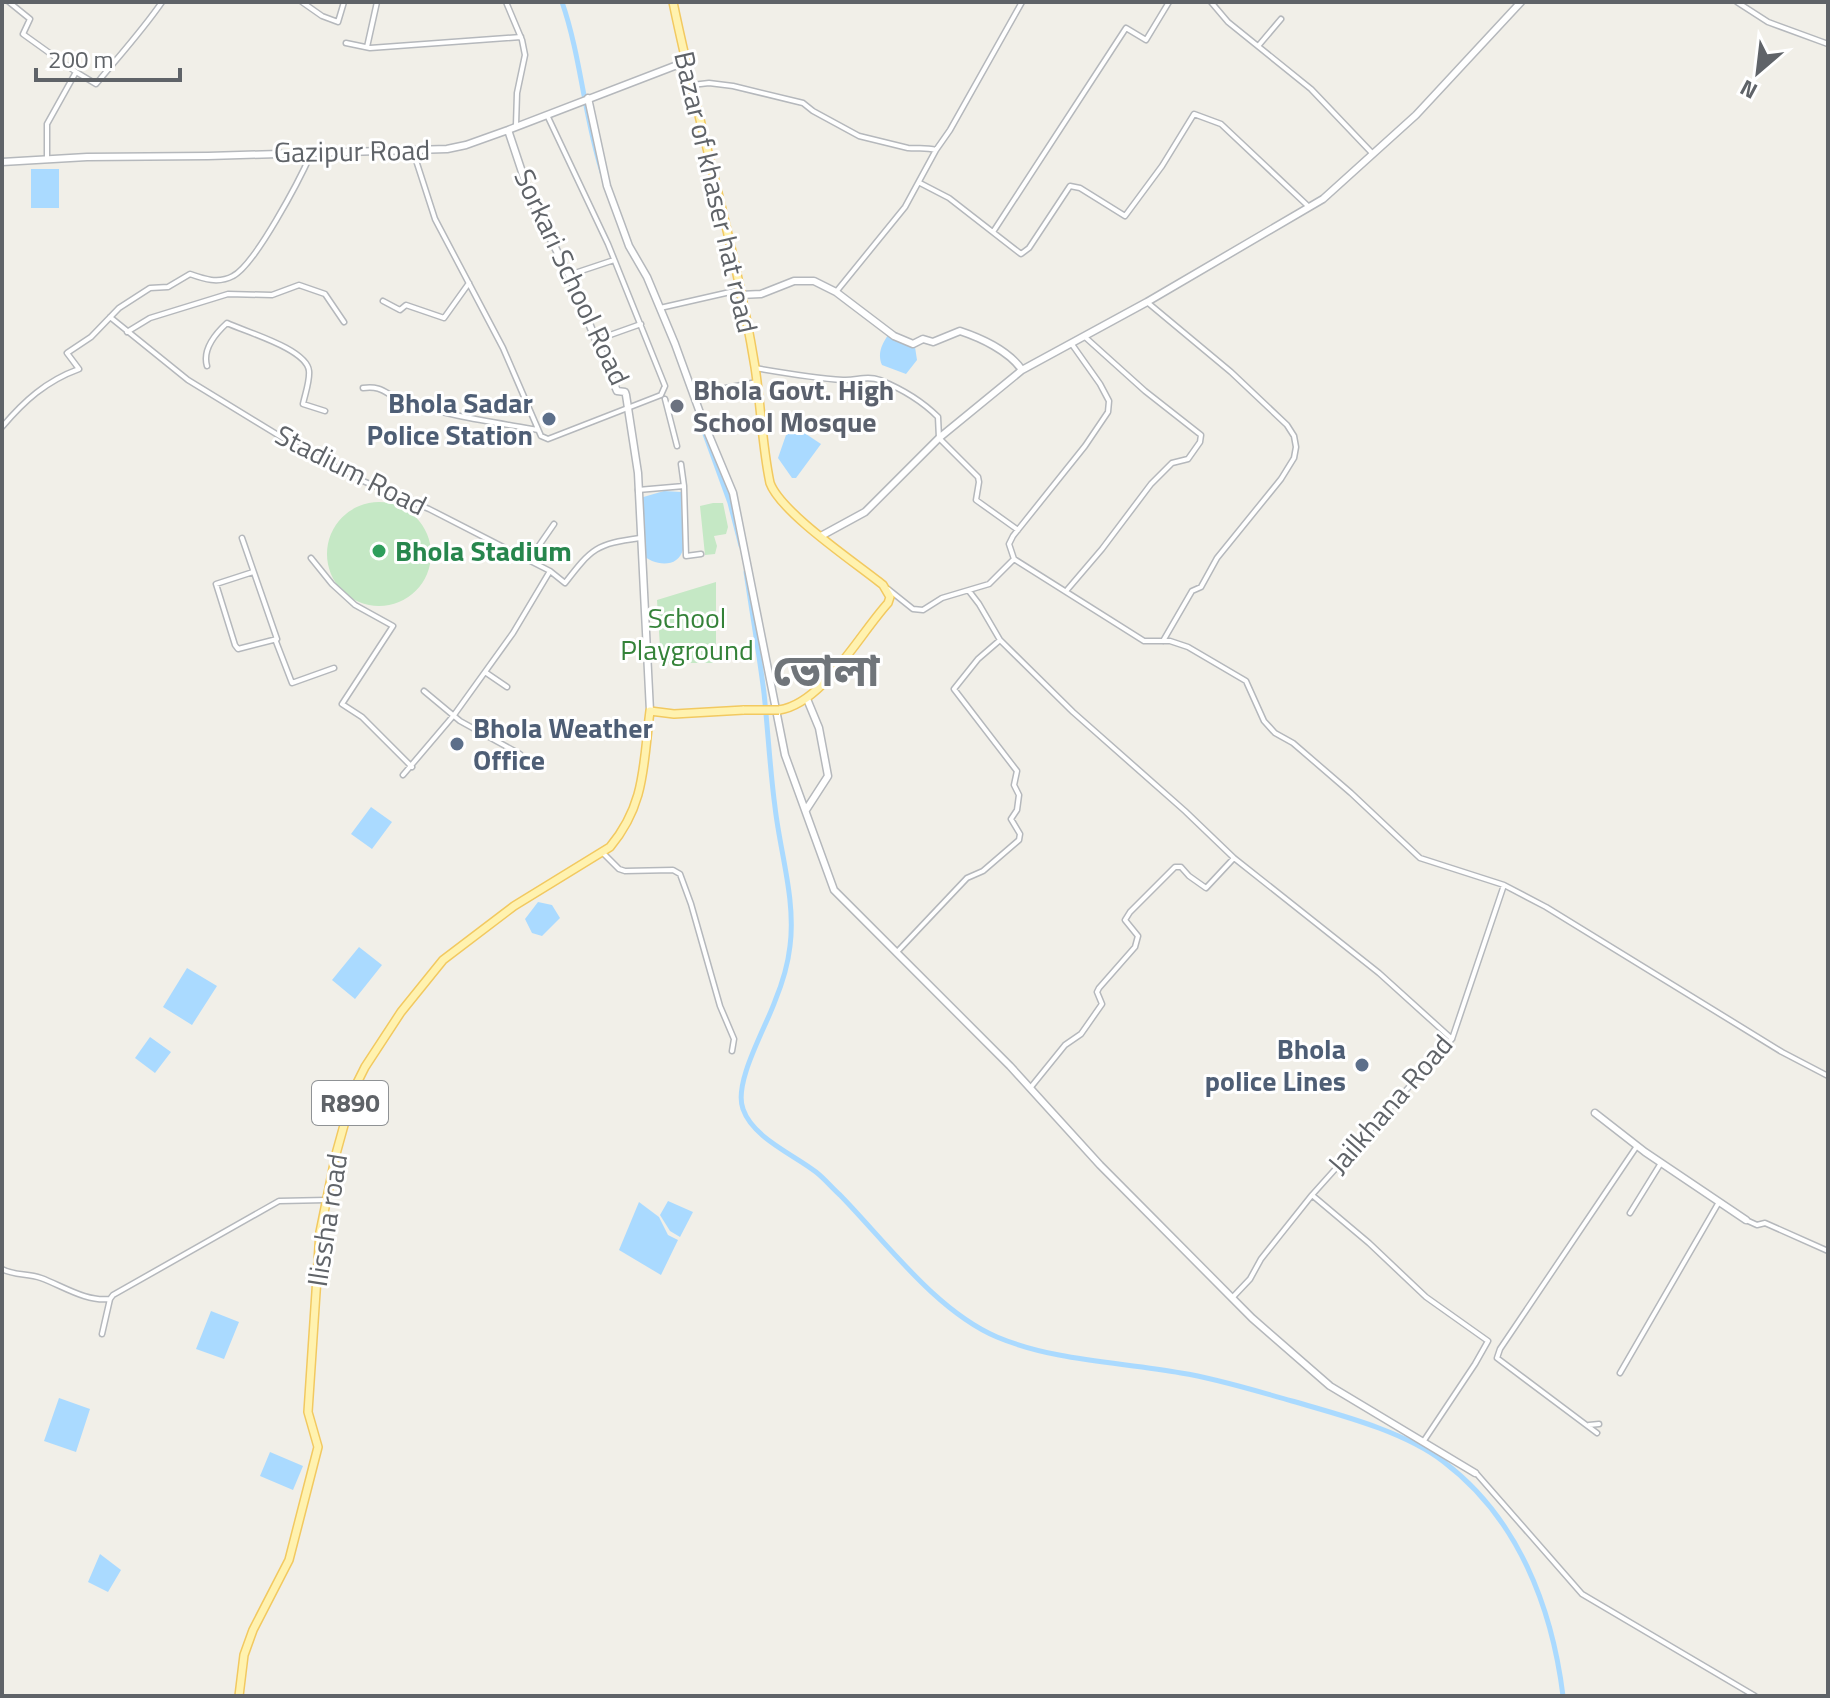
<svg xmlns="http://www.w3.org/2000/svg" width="1830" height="1698" viewBox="0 0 1830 1698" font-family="'Titillium Web','Noto Sans Bengali',sans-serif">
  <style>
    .green { fill: #c5e8c5 }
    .water { fill: #aadaff }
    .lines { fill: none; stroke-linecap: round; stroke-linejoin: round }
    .canal { stroke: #aadaff; stroke-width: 5 }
    .minor-casing { stroke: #b5b8bc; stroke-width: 7 }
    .tertiary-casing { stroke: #b5b8bc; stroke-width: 9 }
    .primary-casing { stroke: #f2c960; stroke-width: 10 }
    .minor { stroke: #fff; stroke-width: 4 }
    .tertiary { stroke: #fff; stroke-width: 6 }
    .primary { stroke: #fff2af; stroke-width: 7 }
    .primary-bridge-casing { stroke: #f2c960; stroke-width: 10; stroke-linecap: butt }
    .primary-bridge { stroke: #fff2af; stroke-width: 7 }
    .worship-dot { fill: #6b7280; stroke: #fff; stroke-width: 3 }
    .service-dot { fill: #5c6f8a; stroke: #fff; stroke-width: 3 }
    .leisure-dot { fill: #2e9e5b; stroke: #fff; stroke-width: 3 }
    .labels { text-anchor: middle; stroke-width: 6; stroke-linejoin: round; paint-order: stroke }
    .shield { fill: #fff; stroke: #8f9295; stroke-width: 2 }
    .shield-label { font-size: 26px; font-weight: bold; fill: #5f6368 }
    .street-label { font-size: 28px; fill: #5f6368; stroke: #fff }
    .worship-label { font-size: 28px; font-weight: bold; fill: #5b616d; stroke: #fff; text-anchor: start }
    .service-label { font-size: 28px; font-weight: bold; fill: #4e5e75; stroke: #fff; text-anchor: end }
    .leisure-label { font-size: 28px; font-weight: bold; fill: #27864d; stroke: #fff; text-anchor: start }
    .park-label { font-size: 28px; fill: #348238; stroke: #fff }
    .town-label { font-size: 44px; font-weight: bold; fill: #70757a; stroke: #fff }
  </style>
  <rect width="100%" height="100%" fill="#f1efe8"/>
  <path class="green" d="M327 554a52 52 0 1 1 104 0a52 52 0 1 1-104 0Z
    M713 503H723L728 527 726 534 714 536 717 546 715 554 705 555 700 506Z
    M716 582V663H661L657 600Z"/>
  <path class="water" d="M31 169H59V208H31Z
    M888 335 915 347 917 360 906 374 882 365C877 354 882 344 888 335Z
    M797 428 821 444 796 478H792L778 458 786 435Z
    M664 491 681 492 683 549C679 569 653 566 642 554L640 498Z
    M371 807 392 822 372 849 351 834Z
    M538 902 552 905 560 918 542 936 532 933 525 919Z
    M359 947 382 965 355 999 332 980Z
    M187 968 217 986 192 1025 163 1007Z
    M150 1037 171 1052 155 1073 135 1058Z
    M668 1201 693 1212 680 1237 670 1231 660 1215Z
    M639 1202 659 1217 668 1235 678 1240 661 1275 619 1250Z
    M211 1311 239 1322 224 1359 196 1349Z
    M59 1398 90 1409 76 1452 44 1441Z
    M270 1452 303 1466 293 1490 260 1476Z
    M100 1554 121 1570 108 1592 88 1582Z"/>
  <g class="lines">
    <path class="canal" d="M562 2C581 57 584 116 602 172
      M698 415 730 503 741 546
      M746 572C752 612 759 653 764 693 768 731 770 770 775 807 780 852 796 900 790 946 788 964 782 984 775 1001 766 1027 733 1083 743 1109 753 1138 793 1154 816 1172 825 1179 832 1188 840 1195 886 1242 936 1311 997 1337 1054 1361 1120 1362 1181 1373 1219 1379 1256 1391 1292 1401 1340 1415 1404 1431 1444 1462 1518 1518 1552 1607 1563 1696"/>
    <g class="minor-casing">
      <path id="minor" d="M9 2 30 19 23 34 76 72 47 124V159
        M302 2 322 16 338 22 344 2
        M506 2 522 40 525 55 517 93 516 125
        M1211 2 1228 22 1311 89 1372 153
        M1737 2 1768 22 1828 44
        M346 43 370 48 521 37
        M1259 45 1281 19
        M367 47 377 2
        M76 72 96 84C119 56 142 31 162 2
        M692 85 709 83 733 86 803 103 813 111 859 136 908 148C918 149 925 147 936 150
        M413 151 435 219 503 348 541 436 548 439 661 395 665 386 608 244 547 115
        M920 183 949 198 1021 254 1029 248 1070 186 1080 188 1125 216 1162 166 1194 114 1221 124 1308 206
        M993 232 1126 28 1146 40 1169 2
        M569 275 614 260
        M836 292 905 207 936 150 950 130 1022 2
        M383 301 400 310 406 305 444 318 469 283
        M1147 302 1231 372 1287 425 1294 436 1296 447 1294 458 1281 479 1217 558 1201 587 1192 591 1163 641
        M660 308 739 290
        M110 317 188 380 296 446 363 481 429 509 550 571 565 583C592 548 596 544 640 538
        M127 332 150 318 228 294 272 295 299 285 325 294 344 322
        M596 340 641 324
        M207 366C202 349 215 334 227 323 246 332 307 349 309 371 310 381 305 394 303 404L325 411
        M755 368C784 373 813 378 843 380 856 381 866 375 880 380 902 389 922 401 938 417L939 438 978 477 979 482 976 500 1018 530
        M363 388C383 385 386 395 403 401 447 416 493 422 538 430
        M694 394 757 382
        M665 399 677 446
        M2 427C24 401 46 381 79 369L67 353 91 337 119 308 150 288 168 287 190 274C204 279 218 284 233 276 255 265 300 179 311 154
        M681 464 684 486
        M638 490 684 486 686 556 701 554
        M242 538 277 639 238 649 235 645 216 584 253 572
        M311 558 332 584 355 605 393 626 342 704 362 717 412 767
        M1014 559 1009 544 1013 536 1085 446 1108 412 1109 401 1100 384 1071 343
        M529 560 554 524
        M888 589 913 609 923 610 942 598 989 584 1014 559 1144 641H1170L1188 647 1246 681 1264 721 1275 733 1293 743 1351 793 1420 858 1504 885 1546 907 1782 1052 1828 1076
        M1067 590 1102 549 1151 484 1172 463 1188 459 1200 442 1201 435 1145 391 1085 337
        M969 591 979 604 1000 640 1073 712 1185 811 1234 858 1379 973 1452 1039
        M275 639 292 683 334 668
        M485 672 507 687
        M424 691 460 721 520 754
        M403 775 454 715 513 633 550 571
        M602 852 619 869 625 871 673 870 680 874 691 904 720 1006 734 1039 732 1051
        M897 952 967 878 983 871 1019 840 1020 834 1011 819 1017 810 1019 795 1014 785 1017 771 954 689 978 659 1000 640
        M1031 1087 1065 1045 1081 1034 1102 1004 1097 992 1099 988 1135 947 1138 936 1125 920 1130 912 1175 867H1181L1189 876 1206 888 1234 858
        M1312 1195 1369 1243 1426 1297 1488 1341 1475 1364 1423 1442
        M1630 1213 1661 1163
        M1746 1220 1757 1225 1765 1223 1828 1251
        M2 1269C15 1276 27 1273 41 1278 63 1286 86 1302 110 1299
        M1232 1298 1250 1279 1261 1259 1312 1195 1452 1039 1504 885
        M102 1334 110 1299 113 1295 279 1201 327 1200
        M1620 1373 1719 1202
        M1589 1425 1599 1424
        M1597 1433 1497 1358 1500 1349 1637 1146
        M1476 1473 1582 1594 1755 1696"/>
    </g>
    <g class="tertiary-casing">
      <path id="tertiary" d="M588 98 607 186 621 224 629 246 647 277 675 344 703 421 733 493 785 755 834 890 1010 1066 1100 1165 1252 1318 1330 1386 1475 1473
        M508 130 532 202 569 275 617 391 625 392 626 395 638 473 650 711
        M2 162 87 157 208 156 447 149 466 145 508 130 685 62
        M740 295 761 294 794 281H814L836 292 894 336 913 344 923 339 933 342 960 331C981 338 1009 351 1022 370
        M821 536 865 512 939 438 1022 370 1147 302 1323 199 1416 115 1521 2
        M806 810 828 776 819 728 807 699
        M1595 1113 1645 1152 1746 1220"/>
    </g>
    <g class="primary-casing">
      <path id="primary" d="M673 2C698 124 735 244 755 367 761 406 762 445 770 483 781 513 856 563 883 585L890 597 888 603C858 636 823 703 779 710
        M239 1696 244 1655 253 1630 289 1560 318 1447 308 1412 320 1232 336 1154 354 1089 365 1067 401 1012 443 960 514 906 610 847C646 804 643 764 650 711L674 714 744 710"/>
    </g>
    <use href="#minor" class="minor"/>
    <use href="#tertiary" class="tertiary"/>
    <use href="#primary" class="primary"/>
    <g class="primary-bridge-casing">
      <path id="primary-bridge" d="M744 710H779"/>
    </g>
    <use href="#primary-bridge" class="primary-bridge"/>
  </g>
  <circle class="worship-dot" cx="677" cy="406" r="8"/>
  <g class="service-dot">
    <circle cx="549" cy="419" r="8"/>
    <circle cx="457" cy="744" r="8"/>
    <circle cx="1362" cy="1065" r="8"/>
  </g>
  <circle class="leisure-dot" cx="379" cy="551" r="8"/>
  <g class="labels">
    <rect class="shield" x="312" y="1081" width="76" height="44" rx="6"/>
    <g class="shield-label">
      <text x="350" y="1112">R890</text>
    </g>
    <g class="street-label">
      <text transform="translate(352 151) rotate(-1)" y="10">Gazipur Road</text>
      <text transform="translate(716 192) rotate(77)" y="10">Bazar of khaser hat road</text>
      <text transform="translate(572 277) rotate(65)" y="10">Sorkari School Road</text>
      <text transform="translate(351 470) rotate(27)" y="10">Stadium Road</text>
      <text transform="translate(1390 1104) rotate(-49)" y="10">Jailkhana Road</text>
      <text transform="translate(327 1220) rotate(-81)" y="10">Ilissha road</text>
    </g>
    <g class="worship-label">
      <text x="693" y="400">Bhola Govt. High<tspan x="693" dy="32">School Mosque</tspan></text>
    </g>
    <g class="service-label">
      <text x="533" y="413">Bhola Sadar<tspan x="533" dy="32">Police Station</tspan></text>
      <text x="473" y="738" text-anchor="start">Bhola Weather<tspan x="473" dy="32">Office</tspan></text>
      <text x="1346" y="1059">Bhola<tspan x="1346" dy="32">police Lines</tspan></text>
    </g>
    <g class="leisure-label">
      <text x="395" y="561">Bhola Stadium</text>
    </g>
    <g class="park-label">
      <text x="687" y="628">School<tspan x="687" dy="32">Playground</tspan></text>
    </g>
    <g class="town-label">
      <text x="826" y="686">ভোলা</text>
    </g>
  </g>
  <rect width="1830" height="1698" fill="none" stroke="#5f6368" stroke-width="8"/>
  <g transform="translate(1758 72) rotate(208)" stroke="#ffffff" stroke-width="6" paint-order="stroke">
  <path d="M0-6L14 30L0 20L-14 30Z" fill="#5f6368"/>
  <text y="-12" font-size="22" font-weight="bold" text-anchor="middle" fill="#5f6368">N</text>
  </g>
  <path d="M36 68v12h144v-12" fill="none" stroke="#5f6368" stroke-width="4"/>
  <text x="48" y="68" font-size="24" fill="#5f6368" stroke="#ffffff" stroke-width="6" paint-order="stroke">200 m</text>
</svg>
